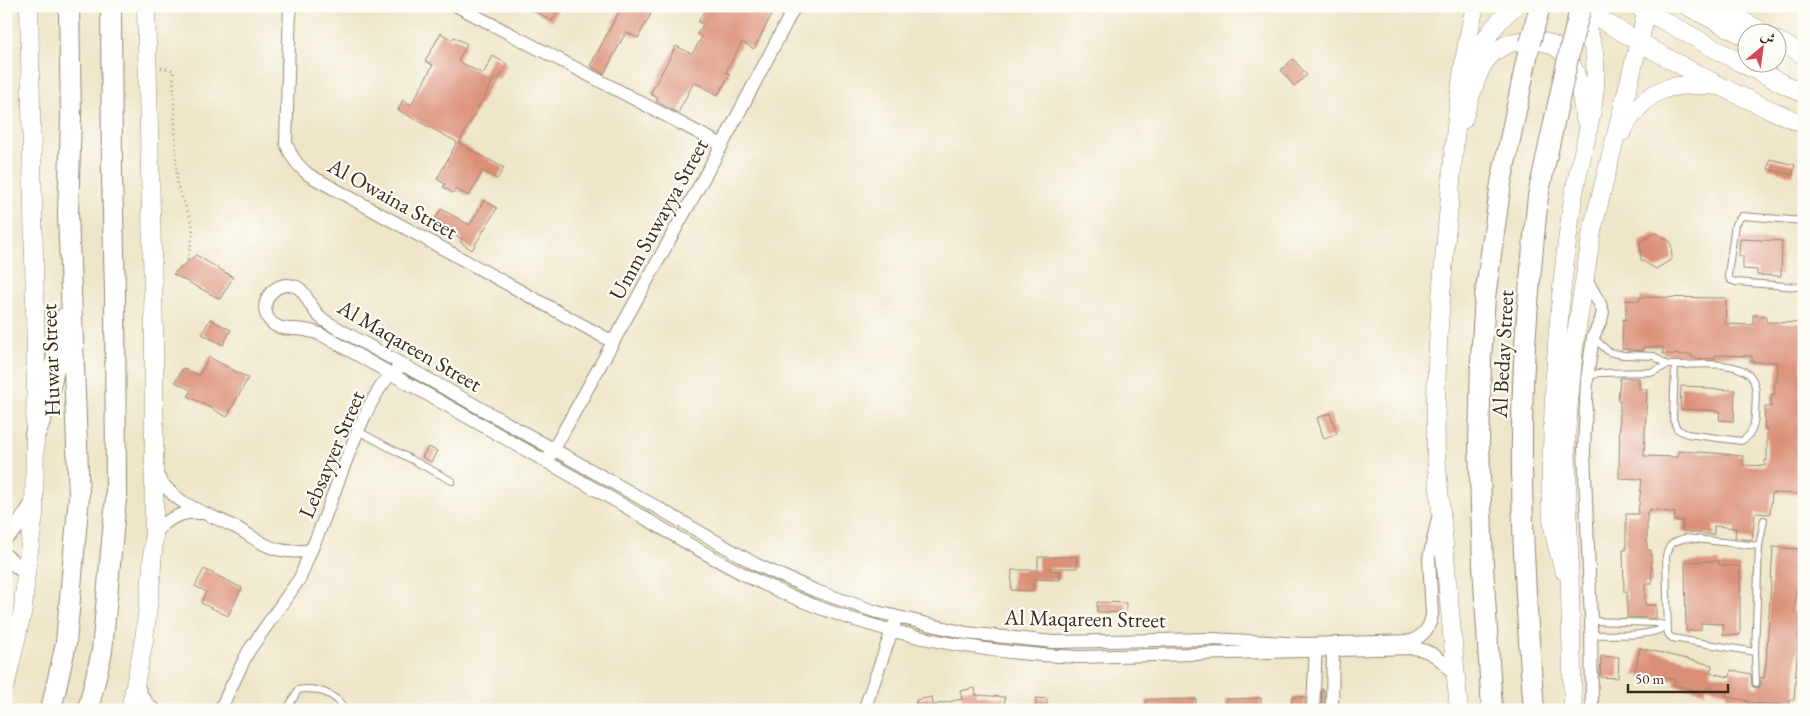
<svg xmlns="http://www.w3.org/2000/svg" width="1810" height="716" viewBox="0 0 1810 716" font-family="'EB Garamond',Amiri,serif">
  <style>
    .building { fill: #db8f77 }
    .lines { fill: none; stroke-linecap: round; stroke-linejoin: round }
    .service-casing { stroke: #958874; stroke-width: 8 }
    .minor-casing { stroke: #958874; stroke-width: 14 }
    .tertiary-casing { stroke: #958874; stroke-width: 17 }
    .secondary-casing { stroke: #958874; stroke-width: 19 }
    .trunk-casing { stroke: #958874; stroke-width: 22 }
    .path { stroke: #958874; stroke-width: 2.5; stroke-dasharray: 1 4; stroke-linecap: butt }
    .service { stroke: #fff; stroke-width: 6 }
    .minor { stroke: #fff; stroke-width: 12 }
    .tertiary { stroke: #fff; stroke-width: 15 }
    .secondary { stroke: #fff; stroke-width: 18 }
    .trunk { stroke: #fff; stroke-width: 20 }
    .trunk-bridge-casing { stroke: #958874; stroke-width: 22; stroke-linecap: butt }
    .trunk-bridge { stroke: #fff; stroke-width: 20 }
    .labels { text-anchor: middle; stroke-width: 4.5; stroke-linejoin: round; paint-order: stroke }
    .street-label { font-size: 22px; fill: #3b2a1e; stroke: #fdfcf7 }
  </style>
  <rect width="100%" height="100%" fill="#fdfcf7"/>
  <filter id="ink" filterUnits="userSpaceOnUse"><feTurbulence type="fractalNoise" baseFrequency=".02" numOctaves="2"/><feDisplacementMap in="SourceGraphic" scale="10" xChannelSelector="R" yChannelSelector="G"/><feConvolveMatrix kernelMatrix="1 2 1 2 8 2 1 2 1" color-interpolation-filters="sRGB"/></filter>
  <filter id="wash" filterUnits="userSpaceOnUse"><feTurbulence type="fractalNoise" baseFrequency=".0096" numOctaves="4" result="noise"/><feDisplacementMap in="SourceGraphic" scale="20" xChannelSelector="R" yChannelSelector="G"/><feGaussianBlur stdDeviation="1.12" result="paint"/><feColorMatrix in="noise" values="0 0 0 0 0 0 0 0 0 0 0 0 0 0 0 0 0 1.4 0 .05"/><feComposite in="paint" operator="in"/></filter>
  <g filter="url(#wash)">
    <rect width="100%" height="100%" fill="#efe6c9"/>
    <g id="blocks">
      <path class="building" d="M526 6H560L552 21Z
        M622 6H655L638 38 626 32 604 74 590 66Z
        M707 6H776L754 49 742 42 726 72 730 74 718 95 694 82 678 113 656 101 658 98 650 94 676 46 692 54 702 37 697 34 703 24 698 22Z
        M441 33 452 40 454 37 467 44 458 61 483 74 493 56 507 64 499 79 495 77 459 143 504 168 497 179 483 171 469 196 455 189 453 193 443 187 445 184 437 179 457 142 398 110 403 100 411 105 433 65 425 61Z
        M1293 59 1307 75 1294 86 1281 70Z
        M1770 159 1795 165 1793 175 1768 169Z
        M484 200 497 208 472 250 460 242 462 239 433 223 441 209 470 225Z
        M1655 233 1671 242 1672 259 1656 269 1641 260 1640 242Z
        M1740 239 1782 241 1781 276 1757 275V270L1743 269V256H1739Z
        M196 255 233 277 220 299 173 274Z
        M1640 297 1726 298 1725 324 1753 325V315L1766 316V322L1804 323 1800 395V409L1804 410V429H1800L1799 461H1802L1801 494 1772 493 1770 514 1755 513 1752 540 1735 538 1736 528 1714 526V535L1682 531 1683 521H1674L1675 513 1650 509 1649 512H1647V550H1651L1652 584H1645V605H1656V618L1627 617V592H1624L1623 550H1626V514H1638L1642 479 1619 478 1620 401H1618L1620 378H1639V389H1647L1644 456 1678 457V451L1715 453 1743 456V465L1765 466V460L1767 461V429H1764L1765 407H1771V394L1774 395 1775 382H1777L1778 362H1752V356L1715 355V359L1692 358V355L1663 354V347H1643V351L1622 349 1623 319 1626 320V300L1640 301Z
        M210 319 231 330 223 345 202 334Z
        M209 357 248 378 227 417 188 396 191 390 175 382 183 368 199 375Z
        M1681 386 1705 387V389L1735 390 1734 421 1719 420 1720 411 1680 409Z
        M1330 413 1337 434 1324 439 1317 418Z
        M428 447 437 451 431 462 422 457Z
        M1773 547 1798 549 1797 556H1803L1801 590H1796L1794 613H1800L1794 700H1789V705L1747 703V701L1726 696 1727 692 1706 687 1705 692 1674 685 1675 680 1653 675 1652 678 1640 675 1634 676 1640 648 1712 665 1710 673 1730 677 1731 670 1751 674 1752 686 1756 688 1759 687 1761 683V677L1764 678 1766 664Z
        M1038 557H1077V568H1049V570L1061 571 1060 580 1034 579 1033 591 1011 590 1012 570H1038Z
        M1719 561V565L1740 566V635H1723V624L1701 623V630L1686 631 1685 562Z
        M204 569 242 588 228 616 201 603 206 592 195 586Z
        M1097 602 1126 603V613L1097 612Z
        M1601 656 1619 657 1618 678 1600 677Z
        M975 688 976 695 1005 697 1004 710H935L934 705 962 699 960 691Z
        M1322 689H1324V710H1321Z
        M932 697 934 710H918L916 700Z
        M1292 697H1305V710H1292Z
        M1036 698 1047 699V710H1036Z
        M1261 698V710H1226V699Z
        M1196 699V710H1146V700Z"/>
    </g>
  </g>
  <g filter="url(#ink)">
    <use href="#blocks" fill-opacity="0" stroke="#958874" stroke-width="1"/>
    <g class="lines">
      <g class="service-casing">
        <path id="service" d="M1804 221 1742 216 1735 224 1728 275 1730 280 1736 282 1798 287 1804 284
          M1594 338 1609 352 1623 355 1654 356 1667 365
          M1588 378 1598 373 1653 372 1667 365H1675C1695 365 1743 359 1753 380 1758 390 1755 404 1755 415 1754 426 1752 436 1741 441L1687 434 1677 429 1673 419 1675 365
          M358 431 452 481
          M1686 538 1759 546 1755 652 1672 638 1668 634 1666 556C1669 543 1674 541 1686 538Z
          M1759 546 1764 520
          M1591 621 1656 623 1667 626
          M1590 635C1611 634 1650 638 1667 626
          M1755 652 1756 683
          M287 710 298 690C315 686 337 694 345 710"/>
      </g>
      <g class="minor-casing">
        <path id="minor" d="M290 6 286 143C291 157 297 165 309 175L613 342
          M457 6 722 145
          M1587 276 1588 283 1600 304 1603 312 1601 320 1593 337 1587 379 1584 450 1591 621 1592 710
          M550 456 722 145 795 6
          M155 472C174 506 203 511 235 527 249 534 261 545 276 549 287 552 299 552 311 550 331 511 364 388 398 369
          M1438 518 1429 558 1432 614C1430 628 1424 635 1412 641L1304 644 1212 639 1053 642 966 633 877 612 816 591 757 565 653 505 330 324C323 320 317 315 313 308 307 301 306 292 297 287 275 277 254 306 272 323 281 331 294 328 305 330 312 331 318 333 324 336 414 387 503 437 593 488 645 517 695 550 749 577 852 629 964 653 1079 657L1413 648C1433 650 1444 662 1456 677
          M154 535C166 519 180 511 200 513
          M137 681C140 694 144 702 155 710
          M220 710 248 652 300 578 311 550
          M864 710 894 625
          M1313 710 1316 644
          M1332 710 1333 644"/>
      </g>
      <g class="tertiary-casing">
        <path id="tertiary" d="M6 536C19 528 26 514 34 501
          M6 557 26 573"/>
      </g>
      <g class="secondary-casing">
        <path id="secondary" d="M1579 6C1650 50 1726 93 1804 124
          M1637 6 1739 62 1804 94
          M1687 6 1748 38
          M1716 6 1763 32
          M1778 41 1804 55
          M1469 73C1481 45 1491 26 1515 6
          M1463 120C1468 105 1476 75 1484 63 1503 35 1550 31 1569 60 1580 78 1581 99 1585 119
          M1622 132C1646 87 1669 82 1718 86
          M1564 571C1560 556 1555 541 1553 526 1548 493 1552 458 1553 424 1555 348 1562 273 1573 198 1581 152 1601 99 1594 52 1591 36 1584 21 1577 6
          M6 683 23 609 26 573 34 515 36 359 29 6
          M130 710 144 640 151 581 154 535V334L146 6
          M1459 710 1436 456C1434 372 1441 289 1449 206 1455 138 1459 72 1475 6
          M1573 710 1566 436 1574 347 1592 231 1648 6"/>
      </g>
      <g class="trunk-casing">
        <path id="trunk" d="M35 434 47 402 65 318
          M51 710 66 643 79 496 68 214 71 118 69 6
          M88 710 102 651 116 498 115 292 112 175 111 6
          M1492 710 1483 566 1479 445 1481 359 1485 297 1501 183 1530 43
          M1534 710C1527 619 1521 529 1522 437 1522 357 1530 276 1538 196"/>
      </g>
      <path class="path" d="M161 68 173 70 177 185 192 222 193 233 187 262"/>
      <use href="#service" class="service"/>
      <use href="#minor" class="minor"/>
      <use href="#tertiary" class="tertiary"/>
      <use href="#secondary" class="secondary"/>
      <use href="#trunk" class="trunk"/>
      <g class="trunk-bridge-casing">
        <path id="trunk-bridge" d="M1530 43 1540 6
          M1538 196 1570 49 1581 6"/>
      </g>
      <use href="#trunk-bridge" class="trunk-bridge"/>
    </g>
  </g>
  <g class="labels">
    <g class="street-label">
      <text transform="translate(393 198) rotate(29)" y="8">Al Owaina Street</text>
      <text transform="translate(658 219) rotate(-61)" y="8">Umm Suwayya Street</text>
      <text transform="translate(410 345) rotate(30)" y="8">Al Maqareen Street</text>
      <text transform="translate(1502 354) rotate(-87)" y="8">Al Beday Street</text>
      <text transform="translate(50 360) rotate(-92)" y="8">Huwar Street</text>
      <text transform="translate(331 454) rotate(-67)" y="8">Lebsayyer Street</text>
      <text transform="translate(1085 618) rotate(1)" y="8">Al Maqareen Street</text>
    </g>
  </g>
  <rect width="1810" height="716" fill="none" stroke="#fdfcf7" stroke-width="25"/>
  <g transform="translate(1762 48) rotate(29)"><circle r="24" fill="#fdfcf7" stroke="#afa8a0"/>
  <path d="M0-4L9 19L0 12L-9 19Z" fill="#d1495b"/>
  <text y="-8" font-size="14" font-weight="bold" text-anchor="middle" fill="#3b2a1e">ش</text>
  </g>
  <path d="M1628 684v8h100v-8" fill="none" stroke="#3b2a1e" stroke-width="2.5"/>
  <text x="1635" y="684" font-size="15" fill="#3b2a1e" stroke="#fdfcf7" stroke-width="4" paint-order="stroke">50 m</text>
</svg>
